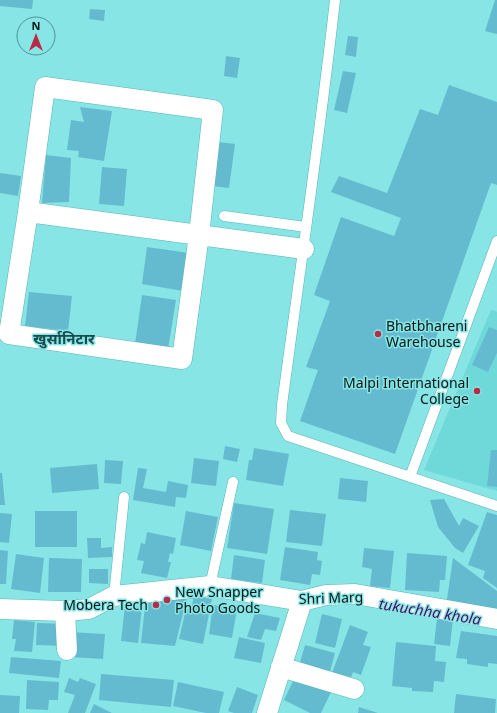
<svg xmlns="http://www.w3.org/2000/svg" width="497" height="713" viewBox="0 0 497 713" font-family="'Noto Sans','Noto Sans Devanagari',sans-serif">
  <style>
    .built { fill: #6fd8d9 }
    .building { fill: #64bbd0 }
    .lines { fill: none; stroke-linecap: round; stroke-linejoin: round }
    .service-casing { stroke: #56b4b5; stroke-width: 11 }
    .minor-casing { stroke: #56b4b5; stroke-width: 21 }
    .service { stroke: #fff; stroke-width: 10 }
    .minor { stroke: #fff; stroke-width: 20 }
    .poi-dot { fill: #bb2a45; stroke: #88e5e5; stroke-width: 1.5 }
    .labels { text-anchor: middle; stroke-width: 3; stroke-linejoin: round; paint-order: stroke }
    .poi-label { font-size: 14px; fill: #001717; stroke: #88e5e5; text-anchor: start }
    .street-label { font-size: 14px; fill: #001717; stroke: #88e5e5 }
    .neighbourhood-label { font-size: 15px; font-weight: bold; fill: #184b4c; stroke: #88e5e5 }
    .water-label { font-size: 15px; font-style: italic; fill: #4c0c60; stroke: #88e5e5 }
  </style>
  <rect width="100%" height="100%" fill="#88e5e5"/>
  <path class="built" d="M491 310 497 312V491L424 470Z"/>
  <path class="building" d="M0 0H33L32 9 0 6Z
    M495 0H497V34L485 31Z
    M90 9 105 10 104 21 89 19Z
    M348 36 358 37 356 57 345 55Z
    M226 56 240 58 237 78 224 76Z
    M343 71 356 73 347 113 334 110Z
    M449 85 497 102V185L491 183 395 454 300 421 318 370 306 367 330 301 314 295 341 217 394 236 401 218 331 192 339 176 387 193 420 109 438 115Z
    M80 107 112 111 104 161 78 157 79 151 67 150 71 120 84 122Z
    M218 142 235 144 229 188 212 186Z
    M46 155 71 158 69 202 42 203Z
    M102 167 127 169 124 206 99 204Z
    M0 173 21 176 18 196 0 193Z
    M147 247 189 253 183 291 142 284Z
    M29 292 72 296 68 331 25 326Z
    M142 295 176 300 168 349 135 344Z
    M489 327 497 330V353L488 372 472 365Z
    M225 446 240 449 237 462 223 459Z
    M254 448 289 454 283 486 246 480 249 460H252Z
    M491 450H497V487L487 486Z
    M194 458 219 461 216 486 191 483Z
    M105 460 123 461 121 484 104 483Z
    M97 464 99 489 52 493 50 468Z
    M138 468 147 469 143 488 166 492 168 481 188 485 186 498 176 497 175 507 133 500Z
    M0 473H2L5 505H0Z
    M340 478 368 481 366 502 338 499Z
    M444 499 459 526 463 518 479 526 463 553 455 548 438 527 430 500Z
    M234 503 274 509 267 554 227 548Z
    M290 510 326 514 322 546 286 542Z
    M35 511H77V547H35Z
    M186 511 218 517 211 551 180 545Z
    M487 512 497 515V588L483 578 485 571 468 565Z
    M0 513 12 514 9 543 0 542Z
    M147 532 176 538 173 554 170 553 168 562H171L167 578 141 573 144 561 137 560 141 543 145 544Z
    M87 538H101V548L112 547V557L88 558Z
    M285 547 318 552 317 560 322 561 320 575 312 574 310 585 280 580Z
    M364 548 394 551 390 588 370 586 372 569 362 567Z
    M0 550 8 551 6 584H0Z
    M407 553 447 556 445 580H440L439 592 405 590Z
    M16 554 44 558 40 593 11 589Z
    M234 555 265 560 262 583 231 579Z
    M49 558 82 559 81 592H48Z
    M453 558 497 591V614L446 606Z
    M89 569H108V584L89 583Z
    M194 596 212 599 203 644 179 639 186 609 191 610Z
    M146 597H187L175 646 141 643Z
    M213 605 237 609 232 638 209 634Z
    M125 606 142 607 138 643 121 641Z
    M255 613 280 618 276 631 265 629 261 640 247 637Z
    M322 614 342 619 335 648 315 643Z
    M437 618 453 619 450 646 434 644Z
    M14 620 35 622 32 652 14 651 16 639H12Z
    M37 623 65 624 64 646 36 645Z
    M350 625 368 632 363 645 371 647 361 675 353 672 350 680 332 673Z
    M461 631 497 636V664L488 663V667L467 664V659L456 658Z
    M70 632 105 634 103 659 69 657Z
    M239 637 265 643 261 663 234 658Z
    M396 642 436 646 435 661 446 662 444 682 434 681 433 692 412 691V688L392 686Z
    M305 645 335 653 329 675 299 666Z
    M11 657 61 661 59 678 9 673Z
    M101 674 174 680 171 707 99 700Z
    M296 675 331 692 321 713H310L284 700Z
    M69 678 78 682 80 678 96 684 85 713H68L75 695 64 692Z
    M27 680 59 682 58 700H49L48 710 26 709Z
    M178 682 224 692 219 713H206L173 706Z
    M237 687 258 695 252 713H234L228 711Z
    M456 694 496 699 495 713H454Z
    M0 695 20 696 19 713H0Z
    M94 704 112 713H90Z
    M359 707 378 713H358Z"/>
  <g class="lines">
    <g class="service-casing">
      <path id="service" d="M335 0C320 135 300 270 282 405L281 423 288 436 497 506
        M224 216 306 227
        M410 477 497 241
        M210 586 233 482
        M114 596 124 497"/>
    </g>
    <g class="minor-casing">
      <path id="minor" d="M45 87 213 110 199 235 182 359 9 334 28 212Z
        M28 212 304 249
        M0 609 65 611 89 609 114 596 210 586 302 601 326 595 355 594 497 619
        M65 611 67 650
        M281 667 354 689
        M267 713 302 601"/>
    </g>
    <use href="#service" class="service"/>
    <use href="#minor" class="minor"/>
  </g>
  <g class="poi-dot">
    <circle cx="378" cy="334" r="4"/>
    <circle cx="477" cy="391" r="4"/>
    <circle cx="167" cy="600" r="4"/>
    <circle cx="156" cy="605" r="4"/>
  </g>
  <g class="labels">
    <g class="poi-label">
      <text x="386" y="331">Bhatbhareni<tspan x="386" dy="16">Warehouse</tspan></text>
      <text x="469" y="388" text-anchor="end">Malpi International<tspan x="469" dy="16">College</tspan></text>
      <text x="175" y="597">New Snapper<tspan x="175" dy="16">Photo Goods</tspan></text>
      <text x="148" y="610" text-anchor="end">Mobera Tech</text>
    </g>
    <g class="street-label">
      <text transform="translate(331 598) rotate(-2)" y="5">Shri Marg</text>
    </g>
    <g class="neighbourhood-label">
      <text x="64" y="344">खुर्सानिटार</text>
    </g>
    <g class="water-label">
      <text transform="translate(430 612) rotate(9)" y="5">tukuchha khola</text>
    </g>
  </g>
  <g transform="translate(36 36)"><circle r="19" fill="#88e5e5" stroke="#529393"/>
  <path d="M0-3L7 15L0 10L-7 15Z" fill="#bb2a45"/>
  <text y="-6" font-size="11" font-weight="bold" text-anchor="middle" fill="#001717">N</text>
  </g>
</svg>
